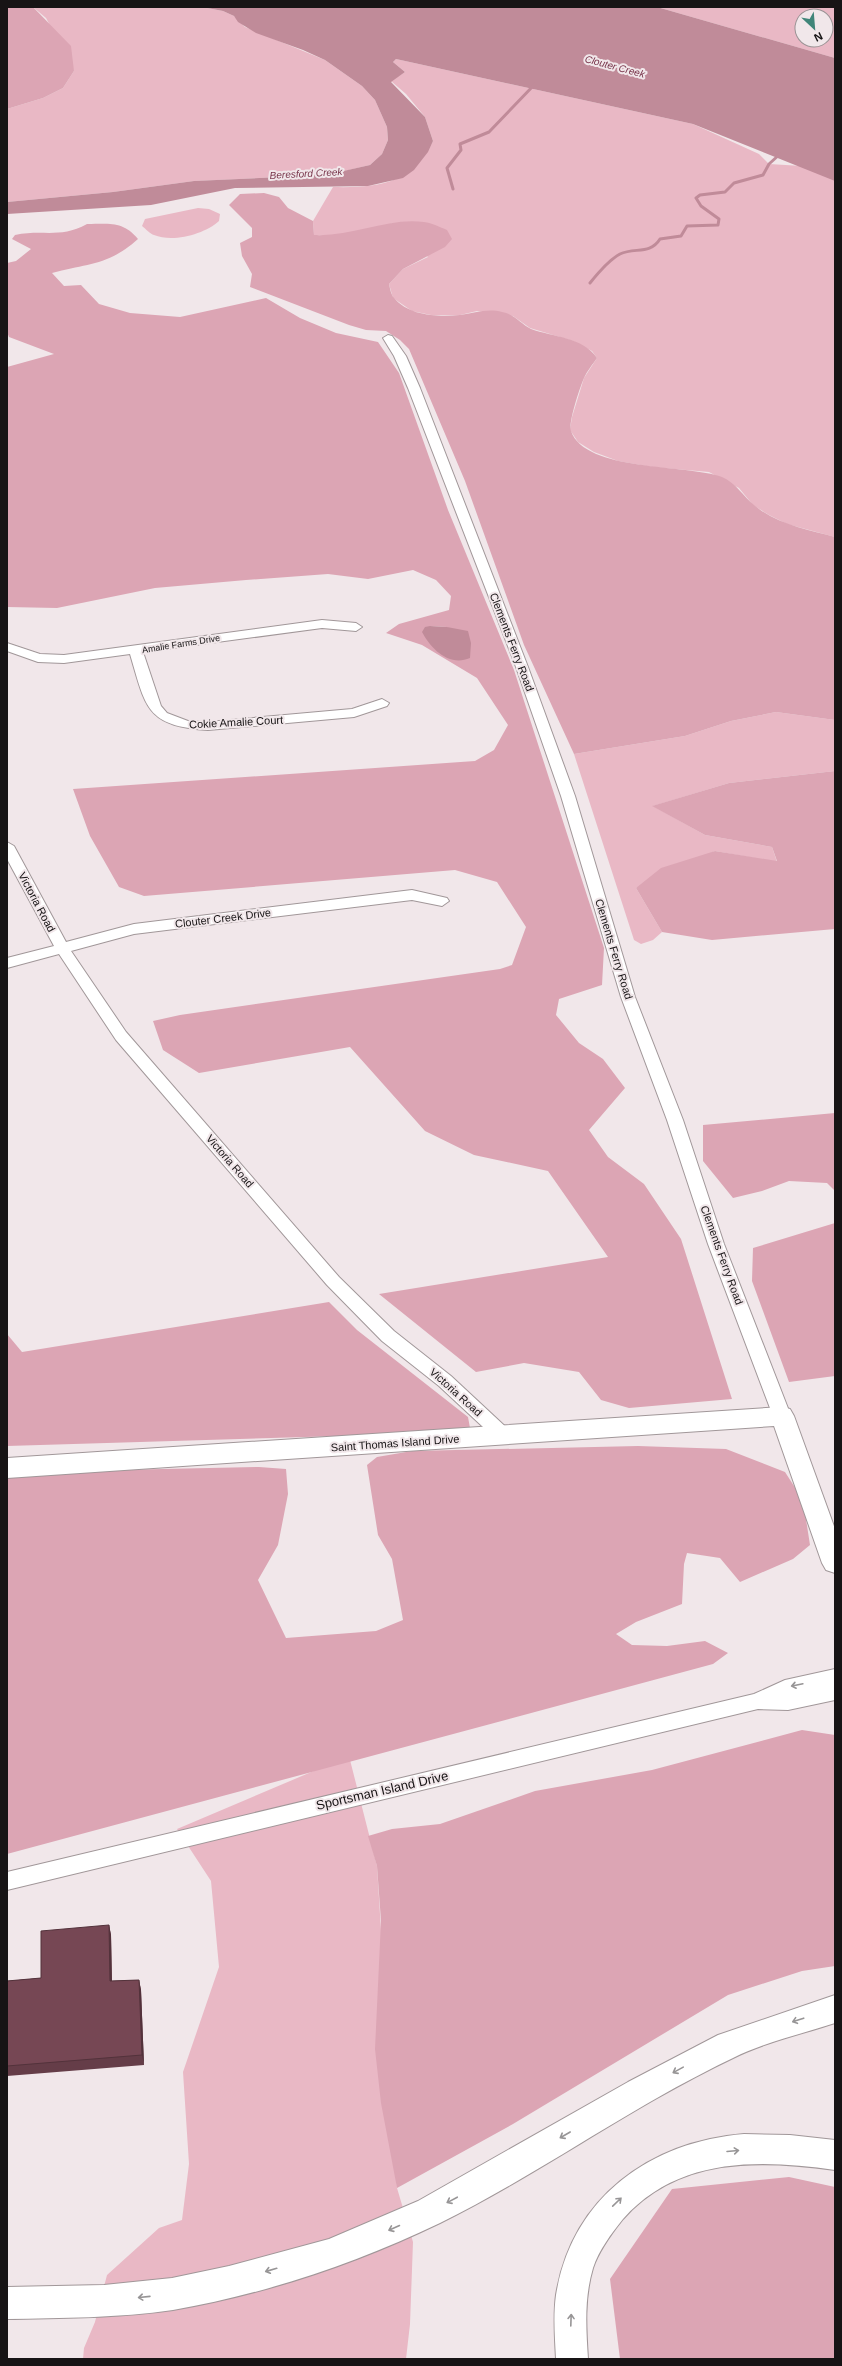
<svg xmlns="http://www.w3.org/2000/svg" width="842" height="2366" viewBox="0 0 842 2366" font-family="Arial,sans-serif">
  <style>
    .green { fill: #e9b8c5; fill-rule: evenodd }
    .forest { fill: #dca5b4; fill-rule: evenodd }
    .water { fill: #c08b99 }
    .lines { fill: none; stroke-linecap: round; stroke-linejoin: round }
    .stream { stroke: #c08b99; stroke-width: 3 }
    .street-casing { stroke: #a19799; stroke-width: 2 }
    .secondary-casing { stroke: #a19799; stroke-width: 2 }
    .highway-casing { stroke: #a19799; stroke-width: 2 }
    .street { fill: #fff; fill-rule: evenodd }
    .secondary { fill: #fff; fill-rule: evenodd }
    .highway { fill: #fff; fill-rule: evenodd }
    .wall { fill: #653d48 }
    .shaded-wall { fill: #53323b }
    .building { fill: #764754; stroke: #53323b }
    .oneway { stroke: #979596 }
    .labels { text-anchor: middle; stroke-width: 4; stroke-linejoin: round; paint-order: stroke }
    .far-street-label { font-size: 9px; fill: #171415; stroke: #f1e7ea }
    .far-water-label { font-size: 10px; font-style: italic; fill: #78344a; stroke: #f1e7ea }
    .street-label { font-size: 11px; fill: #171415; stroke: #f1e7ea }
    .near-street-label { font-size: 13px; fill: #171415; stroke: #f1e7ea }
  </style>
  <rect width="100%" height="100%" fill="#f1e7ea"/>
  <path class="green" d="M33 7H202L223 11 234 16 245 27 325 60 362 86 375 100 387 127 388 140 382 154 370 165 340 172 302 176 194 181 113 192 7 202V109L43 98 63 88 74 71 46 18Z
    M657 7H835V58ZM802 16H826V40H802Z
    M396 59 693 124 759 154 769 164 802 166 835 178V537L787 524 769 515 753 505 739 488 709 472 652 467 618 461 594 452 578 442 570 430 572 417 584 378 597 358 592 351 573 341 530 328 513 316 477 311 460 315H431L412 311 393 298 389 284 403 269 428 257 395 223 334 236 314 235 313 221 333 187C377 188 413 184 433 141L425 117 406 94 391 81 405 72 393 62Z
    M198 208 209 209 220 214 219 221C205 234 173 243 154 235 150 234 146 229 142 226L145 219Z
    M776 712 835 720V771L729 783 653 806 705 835 772 847 777 862 715 851 636 888 662 932 653 940 641 944 634 940 574 754 685 736 731 721Z
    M349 1756 377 1866 397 2188 413 2242 410 2324 406 2359H83L84 2348 95 2322 107 2275 159 2228 182 2220 189 2164 183 2072 219 1967 211 1881 177 1829Z"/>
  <path class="forest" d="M7 7H33L71 46 74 71 63 88 43 98 7 109Z
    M264 193 279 197 288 208 313 221 314 235C351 237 389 217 424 222 432 223 440 227 447 230L452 239 445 247 403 269 389 284C390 288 391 295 394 298 409 316 438 317 460 315 474 313 488 308 502 312 514 314 521 324 531 329 553 337 583 337 597 358 593 364 587 371 584 378 580 387 568 423 571 431 585 472 687 464 722 477 736 483 743 496 754 505 776 524 808 530 835 537V720L776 712 731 721 685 736 574 754 524 645 465 481 409 349 400 340 386 331 366 330 349 325 250 287 252 274 242 256 240 243 252 237V228L229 205 240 194Z
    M87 224C110 224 123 221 138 239 108 266 88 263 52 273L64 286 81 285 99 304 130 313 180 317 266 298 300 318 336 333 378 342 399 373 448 510 514 670 604 948 602 985 559 999 556 1015 579 1043 603 1059 625 1088 589 1130 608 1157 644 1184 681 1239 732 1399 629 1408 601 1400 579 1372 524 1363 476 1372 379 1294 608 1257 548 1171 474 1155 425 1131 350 1047 199 1073 163 1050 153 1021 180 1015 500 969 512 965 526 927 497 882 455 870 144 896 119 887 90 836 73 789 475 761 494 750 508 725 477 678 422 645 386 633 399 624 449 610 451 596 436 580 413 570 368 579 328 574 246 580 155 588 57 608 7 607V367L54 354 9 337 7 332V263L16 261 31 249 12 239 15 235C43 229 60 239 87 224ZM430 626 447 627 470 658Z
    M835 771V929L712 940 662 932 636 888 661 868 715 851 777 861 772 847 705 835 652 806 729 783Z
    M835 1113V1191L827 1183 789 1181 762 1191 733 1198 703 1161V1125Z
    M835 1223V1376L789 1382 752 1281 753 1248Z
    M329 1302 357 1330 468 1417 470 1428 440 1433 7 1446V1334L22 1352Z
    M638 1446 726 1449 785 1472 803 1500 810 1545 793 1559 740 1582 720 1558 687 1553 684 1564 682 1604 636 1622 616 1634 632 1645 667 1646 705 1641 728 1653 713 1664 7 1854V1478L22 1472 259 1467 286 1469 288 1494 278 1545 258 1580 286 1638 376 1631 403 1620 392 1559 378 1535 367 1465 377 1457 412 1451Z
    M802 1730 835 1735V1966L802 1971 728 1995 513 2124 397 2188 381 2103 375 2049 381 1921 377 1866 368 1836 392 1829 440 1824 535 1791 652 1770Z
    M789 2177 835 2187V2359H620L610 2279 672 2189Z"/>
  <path class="water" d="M202 7H657L835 58V181L693 124 396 59 393 62 405 72 391 82 425 117 433 141 428 152 414 170 403 178 368 186 235 188 151 205 7 214V202L113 192 194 181 302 176 339 172 370 165 382 154 388 140 387 127 375 100 362 86 325 60 303 50 256 33 238 22 234 16 223 11Z
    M430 626 447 627 468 631 471 643 470 658C449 667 431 649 422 632L425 627Z"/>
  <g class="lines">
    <path class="stream" d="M453 189 447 168 461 150 460 144 489 132 535 84
      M590 283C598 273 609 260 620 254 635 247 650 255 660 239L681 236 687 226 718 225 719 219 701 206 696 198 700 195 725 192 734 183 763 175 769 164 780 154"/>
    <g class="street-casing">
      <path id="street" d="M388 335 392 336 406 356 420 388 528 667 575 796 635 997 683 1120 724 1244 791 1416 788 1421 782 1423 776 1421 773 1416 708 1244 667 1120 621 997 561 796 516 667 408 388 394 356 383 338Z
        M322 620 356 623 362 627 356 631 322 628 143 652 161 706 167 713 188 721 208 722 352 709 382 699 389 703 387 706 354 717 208 730C146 726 146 708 130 654L64 663 38 662 7 651V643L40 654 64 655Z
        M7 842 14 846 66 942 134 924 412 890 447 898 449 901 442 906 412 900 134 934 71 951 126 1032 339 1277 394 1331 451 1376 509 1430 512 1435 509 1440 503 1442 497 1440 439 1386 382 1341 327 1285 116 1040 59 954 7 968V958L54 946 7 859Z
        M835 1669V1700L788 1710 758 1709 7 1890V1872L754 1694 785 1680Z"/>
    </g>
    <g class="secondary-casing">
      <path id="secondary" d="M782 1407 790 1409 794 1416 835 1529V1573L826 1570 822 1563 774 1426 7 1478V1458Z"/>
    </g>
    <g class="highway-casing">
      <path id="highway" d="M835 1995V2023C802 2034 765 2042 733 2058 632 2106 541 2173 440 2223 357 2263 265 2294 173 2310 118 2318 62 2318 7 2319V2287L104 2285 172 2278 229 2266 329 2239 418 2201 628 2082 718 2035Z
        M744 2134 790 2135 835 2140V2170C759 2159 678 2157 623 2219 611 2234 599 2250 593 2268 584 2298 586 2328 588 2359H556C555 2338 553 2316 556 2295 572 2198 649 2142 744 2134Z"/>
    </g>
    <use href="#street" class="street"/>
    <use href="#secondary" class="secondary"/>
    <use href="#highway" class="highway"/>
  </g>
  <path class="wall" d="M109 1925 111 1935 112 1981 139 1980 141 1990 144 2065 7 2076V1981L41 1978Z"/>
  <path class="shaded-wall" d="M109 1925 111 1935 112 1992 110 1981Z
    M139 1980 141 1990 144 2065 142 2055Z"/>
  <path class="building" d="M109 1925 110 1981 139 1980 142 2055 7 2066V1981L41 1978V1931Z"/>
  <defs><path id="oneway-shaft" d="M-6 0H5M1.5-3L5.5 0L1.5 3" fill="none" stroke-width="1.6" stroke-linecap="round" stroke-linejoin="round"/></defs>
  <g class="oneway">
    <use href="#oneway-shaft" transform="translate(797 1685) rotate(168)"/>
    <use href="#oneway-shaft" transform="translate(798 2020) rotate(162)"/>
    <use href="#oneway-shaft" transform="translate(678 2070) rotate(151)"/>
    <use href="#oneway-shaft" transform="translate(565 2135) rotate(150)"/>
    <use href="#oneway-shaft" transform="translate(733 2151) rotate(-5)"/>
    <use href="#oneway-shaft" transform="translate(452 2200) rotate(152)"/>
    <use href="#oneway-shaft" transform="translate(617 2202) rotate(-44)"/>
    <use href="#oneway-shaft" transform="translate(394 2228) rotate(156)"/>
    <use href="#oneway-shaft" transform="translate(271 2270) rotate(164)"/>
    <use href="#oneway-shaft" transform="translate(144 2297) rotate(174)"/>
    <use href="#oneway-shaft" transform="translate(571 2320) rotate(-88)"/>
  </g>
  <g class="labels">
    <g class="far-street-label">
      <text transform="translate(181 644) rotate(-9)" y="3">Amalie Farms Drive</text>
    </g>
    <g class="far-water-label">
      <text transform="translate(615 66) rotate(15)" y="4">Clouter Creek</text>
      <text transform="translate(306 173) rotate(-3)" y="4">Beresford Creek</text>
    </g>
    <g class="street-label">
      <text transform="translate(512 642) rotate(69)" y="4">Clements Ferry Road</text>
      <text transform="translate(236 722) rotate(-3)" y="4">Cokie Amalie Court</text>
      <text transform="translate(37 902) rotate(62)" y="4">Victoria Road</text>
      <text transform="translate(223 918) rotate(-7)" y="4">Clouter Creek Drive</text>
      <text transform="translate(614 949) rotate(73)" y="4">Clements Ferry Road</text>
      <text transform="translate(230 1161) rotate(49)" y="4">Victoria Road</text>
      <text transform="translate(722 1255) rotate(70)" y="4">Clements Ferry Road</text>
      <text transform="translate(456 1392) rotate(42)" y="4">Victoria Road</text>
      <text transform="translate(395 1443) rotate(-4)" y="4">Saint Thomas Island Drive</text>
    </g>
    <g class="near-street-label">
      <text transform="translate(382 1790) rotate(-13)" y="5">Sportsman Island Drive</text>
    </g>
  </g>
  <rect width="842" height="2366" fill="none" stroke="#171415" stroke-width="16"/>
  <g transform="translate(814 28) rotate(154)"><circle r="19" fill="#f1e7ea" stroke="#9a9395"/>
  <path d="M0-3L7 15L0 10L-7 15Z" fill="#408579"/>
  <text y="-6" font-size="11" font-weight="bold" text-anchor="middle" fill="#171415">N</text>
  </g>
</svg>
